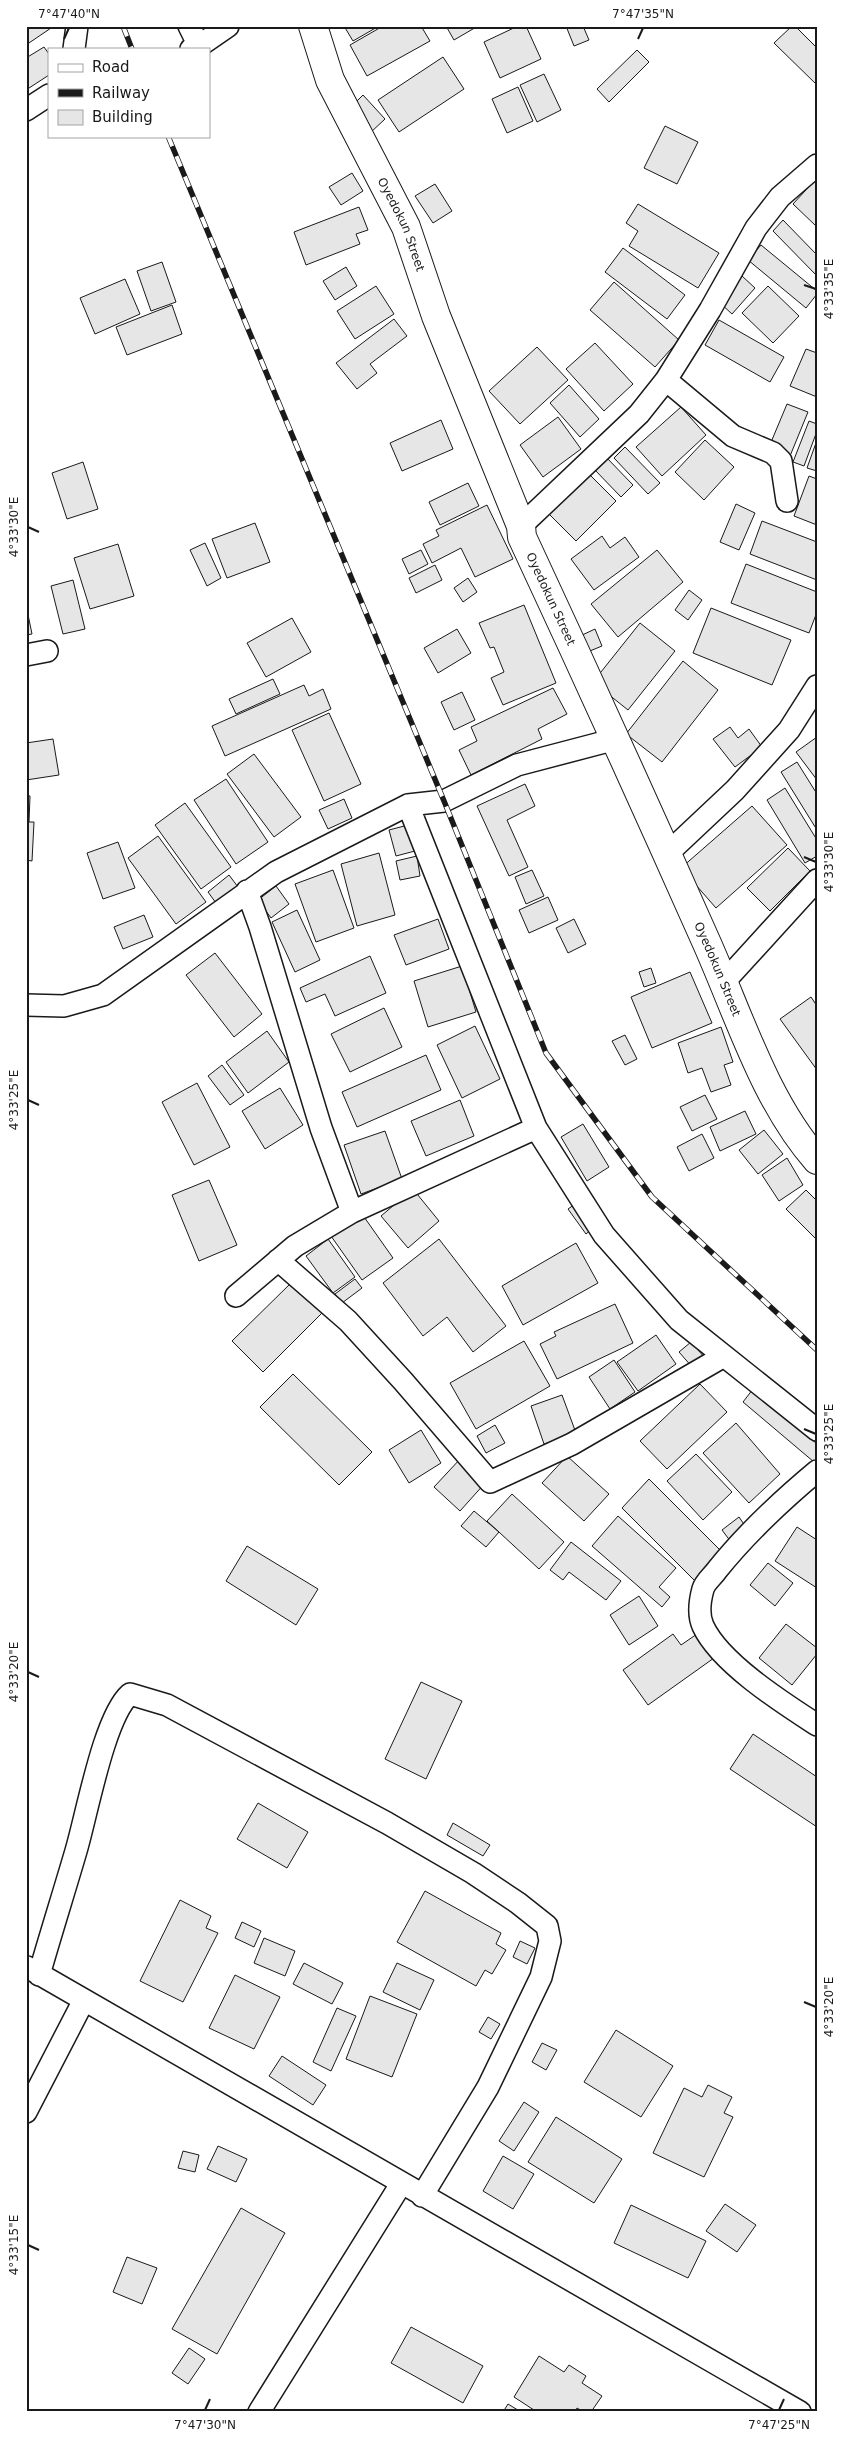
<svg xmlns="http://www.w3.org/2000/svg" width="843" height="2438" viewBox="0 0 843 2438" font-family="'DejaVu Sans',sans-serif">
  <style>
    .building { fill: #e6e6e6; stroke: #1a1a1a }
    .lines { fill: none; stroke-linecap: round; stroke-linejoin: round }
    .street-casing { stroke: #1a1a1a; stroke-width: 24 }
    .secondary-casing { stroke: #1a1a1a; stroke-width: 30 }
    .street { stroke: #fff; stroke-width: 21 }
    .secondary { stroke: #fff; stroke-width: 28 }
    .rail-casing { stroke: #1a1a1a; stroke-width: 5.5 }
    .rail { stroke: #fff; stroke-width: 4; stroke-dasharray: 11; stroke-linecap: butt }
    .ticks { fill: none; stroke: #1a1a1a; stroke-width: 2 }
    .labels { text-anchor: middle; stroke-width: 4; stroke-linejoin: round; paint-order: stroke }
    .street-label { font-size: 12px; fill: #1a1a1a; stroke: #fff }
    .neatline { fill: none; stroke: #1a1a1a; stroke-width: 2 }
    .ticks-label { font-size: 12px; text-anchor: middle; fill: #1a1a1a }
  </style>
  <rect width="100%" height="100%" fill="#fff"/>
  <path class="building" d="M26 26H54L26 45Z
    M344 26H379L353 41Z
    M383 26H421L430 41 367 76 350 45Z
    M446 26H478L454 40Z
    M518 26H526L541 59 500 78 484 42Z
    M566 26H583L589 40 574 46Z
    M792 26H795L817 48V85L774 43Z
    M44 47 49 54V75L26 90V58Z
    M637 50 649 62 609 102 597 89Z
    M443 57 464 89 399 132 378 100Z
    M544 74 561 110 537 122 520 85Z
    M518 87 533 121 507 133 492 99Z
    M363 95 385 119 370 133 349 109Z
    M665 126 698 142 677 184 644 168Z
    M352 173 363 191 341 205 329 187Z
    M817 178V227L793 204Z
    M435 184 452 211 433 223 415 196Z
    M638 204 719 253 698 288 629 246 638 231 626 223Z
    M359 207 368 230 356 234 360 244 306 265 294 232Z
    M783 220 817 255V276L773 231Z
    M761 245 817 291V294L806 308 748 260Z
    M623 248 685 295 667 319 605 272Z
    M162 262 176 302 151 311 137 271Z
    M346 267 357 286 335 300 323 281Z
    M742 276 755 288 732 314 719 302Z
    M125 279 140 314 95 334 80 298Z
    M614 282 679 340 655 367 590 310Z
    M376 286 394 314 355 339 337 311Z
    M768 286 799 316 773 343 742 313Z
    M172 305 182 334 127 355 116 327Z
    M394 319 407 336 370 364 377 373 357 389 336 363Z
    M719 320 784 357 770 382 705 345Z
    M595 343 633 384 604 411 566 369Z
    M537 347 568 380 520 424 489 391Z
    M806 349 817 353V397L790 386Z
    M569 385 599 419 580 437 550 403Z
    M787 404 808 412 790 456 769 447Z
    M681 407 706 435 662 476 636 447Z
    M558 417 581 449 543 477 520 445Z
    M441 420 453 449 402 471 390 443Z
    M809 421 817 424V431L804 466 793 462Z
    M705 440 734 467 704 500 675 472Z
    M817 440V471L807 468Z
    M625 447 660 483 648 494 614 458Z
    M606 457 633 485 621 497 594 469Z
    M83 462 98 509 67 519 52 473Z
    M588 473 616 501 576 541 548 513Z
    M809 476 817 479V525L794 516Z
    M468 483 479 506 440 525 429 502Z
    M736 504 755 513 739 550 720 542Z
    M487 505 513 559 475 577 461 548 432 563 423 544 439 536 436 530Z
    M762 521 817 542V580L750 554Z
    M255 523 270 562 227 578 212 539Z
    M602 536 610 548 625 537 639 557 594 590 571 559Z
    M205 543 221 578 207 586 190 550Z
    M118 544 134 596 90 609 74 558Z
    M421 550 428 564 409 574 402 559Z
    M657 550 683 582 618 637 591 604Z
    M746 564 817 592V612L809 633 731 603Z
    M435 565 442 580 416 593 409 578Z
    M468 578 477 592 463 602 454 588Z
    M73 580 85 629 63 634 51 586Z
    M689 590 702 600 688 620 675 610Z
    M26 605 32 634 26 635Z
    M524 605 556 683 503 705 491 678 504 672 494 647 490 648 479 623Z
    M711 608 791 640 772 685 693 653Z
    M292 618 311 652 266 677 247 643Z
    M640 623 675 651 628 710 593 682Z
    M457 629 471 653 438 673 424 648Z
    M595 629 602 646 585 653 578 637Z
    M683 661 718 690 662 762 626 734Z
    M273 679 280 694 236 714 229 699Z
    M304 685 309 696 323 689 331 709 225 756 212 726Z
    M553 688 567 714 538 729 542 739 471 775 459 750 477 741 471 727Z
    M462 692 475 720 454 730 441 702Z
    M329 713 361 784 324 801 292 730Z
    M730 727 738 738 749 729 762 747 735 767 713 739Z
    M817 737V780L796 752Z
    M53 739 59 775 26 780V743Z
    M254 754 301 817 274 837 227 774Z
    M797 762 817 794V830L781 772Z
    M226 779 268 842 236 864 194 800Z
    M525 784 535 806 507 820 528 867 509 876 477 806Z
    M785 788 817 840V856L805 863 767 800Z
    M26 795 30 796 29 822H34L32 861 26 860Z
    M344 799 352 818 328 829 319 810Z
    M185 803 231 867 201 889 155 825Z
    M752 806 787 845 716 908 681 868Z
    M408 825 415 851 396 856 389 830Z
    M158 836 206 902 176 924 128 858Z
    M118 842 135 888 103 899 87 853Z
    M788 848 810 871 770 911 747 888Z
    M379 853 395 915 357 926 341 864Z
    M417 856 420 876 400 880 396 861Z
    M333 870 354 928 316 942 295 884Z
    M532 870 544 896 526 904 515 877Z
    M229 875 238 887 216 903 208 892Z
    M276 886 289 904 271 918 258 900Z
    M548 897 558 920 529 933 519 910Z
    M297 910 320 960 295 972 272 922Z
    M144 915 153 937 123 949 114 927Z
    M438 919 449 949 406 965 394 935Z
    M574 919 586 944 568 953 556 928Z
    M215 953 262 1014 234 1037 186 975Z
    M370 956 386 993 335 1016 325 994 306 1002 300 988Z
    M462 966 476 1012 428 1027 414 981Z
    M651 968 656 983 644 987 639 972Z
    M690 972 712 1023 652 1048 631 997Z
    M811 997 817 1006V1070L780 1019Z
    M384 1008 402 1047 350 1072 331 1034Z
    M475 1026 500 1079 462 1098 437 1045Z
    M721 1027 733 1062 724 1065 731 1085 711 1092 702 1068 688 1073 678 1043Z
    M267 1031 289 1062 248 1093 226 1062Z
    M625 1035 637 1059 625 1065 612 1041Z
    M426 1055 441 1090 357 1127 342 1092Z
    M222 1065 244 1095 230 1105 208 1076Z
    M197 1083 230 1147 194 1165 162 1102Z
    M280 1088 303 1125 265 1149 242 1111Z
    M705 1095 717 1119 692 1131 680 1107Z
    M460 1100 474 1136 426 1156 411 1121Z
    M745 1111 756 1134 720 1151 710 1127Z
    M583 1124 609 1167 587 1181 561 1137Z
    M764 1130 783 1154 758 1174 739 1150Z
    M385 1131 402 1179 361 1194 344 1145Z
    M702 1134 714 1158 689 1171 677 1147Z
    M787 1158 803 1185 779 1201 762 1175Z
    M209 1180 237 1245 199 1261 172 1195Z
    M413 1189 439 1221 408 1248 381 1216Z
    M806 1190 817 1201V1240L786 1209Z
    M578 1202 595 1226 586 1234 568 1209Z
    M362 1214 393 1258 362 1280 331 1236Z
    M328 1239 355 1277 333 1293 306 1256Z
    M439 1239 506 1326 473 1352 447 1317 423 1336 383 1283Z
    M576 1243 598 1283 523 1325 502 1286Z
    M355 1279 362 1288 342 1303 335 1294Z
    M292 1282 322 1313 263 1372 232 1341Z
    M615 1304 633 1343 557 1379 540 1344 556 1336 554 1332Z
    M656 1335 676 1364 638 1391 617 1362Z
    M524 1341 550 1386 476 1429 450 1383Z
    M691 1342 705 1358 693 1368 679 1352Z
    M614 1360 635 1392 610 1409 589 1377Z
    M293 1374 372 1452 339 1485 260 1407Z
    M700 1384 727 1412 667 1469 640 1441Z
    M753 1389 817 1444V1460L814 1462 743 1402Z
    M562 1395 576 1433 544 1444 531 1406Z
    M736 1423 780 1474 749 1503 703 1453Z
    M495 1425 505 1443 486 1453 477 1436Z
    M421 1430 441 1463 409 1483 389 1450Z
    M696 1454 732 1492 703 1520 667 1481Z
    M567 1456 609 1494 584 1521 542 1483Z
    M461 1458 486 1482 460 1511 434 1487Z
    M649 1479 725 1555 697 1583 622 1508Z
    M512 1494 564 1542 539 1569 487 1521Z
    M474 1511 499 1532 486 1547 461 1526Z
    M618 1516 676 1568 659 1587 670 1597 662 1607 592 1546Z
    M739 1517 750 1533 734 1546 722 1530Z
    M797 1527 817 1540V1588L775 1561Z
    M571 1542 621 1581 606 1600 569 1572 563 1580 550 1570Z
    M247 1546 318 1589 296 1625 226 1581Z
    M768 1563 793 1583 775 1606 750 1585Z
    M639 1596 658 1626 629 1645 610 1615Z
    M786 1624 817 1648V1654L792 1685 759 1658Z
    M673 1634 681 1645 697 1634 714 1658 648 1705 623 1670Z
    M421 1682 462 1701 426 1779 385 1759Z
    M753 1734 817 1777V1827L730 1769Z
    M258 1803 308 1832 287 1868 237 1839Z
    M453 1823 490 1845 483 1856 447 1835Z
    M425 1891 501 1933 496 1944 506 1950 492 1974 485 1970 476 1986 397 1942Z
    M180 1900 211 1916 206 1928 218 1933 183 2002 140 1981Z
    M242 1922 261 1931 254 1947 235 1938Z
    M264 1938 295 1951 285 1976 254 1963Z
    M520 1941 535 1948 527 1964 513 1957Z
    M304 1963 343 1983 332 2004 293 1984Z
    M397 1963 434 1980 420 2010 383 1992Z
    M235 1975 280 1997 254 2049 209 2028Z
    M370 1996 417 2014 392 2077 346 2059Z
    M337 2008 356 2016 331 2071 313 2062Z
    M488 2017 500 2024 491 2039 479 2032Z
    M616 2030 673 2066 641 2117 584 2082Z
    M542 2043 557 2050 546 2070 532 2062Z
    M282 2056 326 2085 313 2105 269 2076Z
    M708 2085 732 2097 724 2113 733 2117 704 2177 653 2153 684 2088 702 2097Z
    M524 2102 539 2112 514 2151 499 2141Z
    M556 2117 622 2159 594 2203 528 2162Z
    M218 2146 247 2159 236 2182 207 2169Z
    M183 2151 199 2155 195 2172 178 2168Z
    M503 2156 534 2174 513 2209 483 2191Z
    M725 2204 756 2225 737 2252 706 2231Z
    M631 2205 706 2241 688 2278 614 2243Z
    M241 2208 285 2233 217 2354 172 2329Z
    M127 2257 157 2268 142 2304 113 2292Z
    M411 2327 483 2366 463 2403 391 2363Z
    M189 2348 205 2359 188 2384 172 2373Z
    M539 2356 564 2372 569 2365 586 2376 582 2383 602 2396 591 2412H584L577 2408 575 2412H537L514 2397Z
    M508 2404 521 2412H503Z"/>
  <g class="lines">
    <g class="street-casing">
      <path id="street" d="M189 26 199 46
        M74 49 77 26
        M191 49 199 46 228 26
        M26 110 49 95
        M666 380 733 436 773 453 781 461 787 501
        M521 526 639 414 666 380 710 310 756 228 780 197 817 165
        M26 655 47 651
        M408 805 536 1128 604 1235 679 1320 817 1430
        M667 854 735 790 789 730 817 686
        M247 891 260 927 321 1128 352 1212
        M724 982 817 880
        M26 1005 64 1006 103 995 276 872 408 805 444 801 517 765 616 739
        M278 1260 348 1321 403 1381 490 1482 572 1444 724 1356
        M236 1296 295 1246 352 1212 536 1128
        M817 1471C781 1501 746 1534 717 1570 713 1576 705 1582 703 1589 700 1600 698 1615 703 1626 720 1663 783 1703 817 1725
        M27 1967 800 2412
        M39 1975C51 1933 64 1892 76 1851 87 1814 104 1717 130 1694L167 1705 387 1823 473 1873 518 1903 547 1926 550 1941 541 1977 488 2087 422 2196
        M26 2112 84 2000
        M259 2412 401 2184"/>
    </g>
    <g class="secondary-casing">
      <g id="secondary">
        <path id="s1" d="M313 26 330 80 406 227 436 316 521 526 522 537C584 670 645 804 705 939 738 1012 764 1100 817 1160"/>
      </g>
    </g>
    <use href="#street" class="street"/>
    <use href="#secondary" class="secondary"/>
    <g class="rail-casing">
      <path id="rail" d="M123 26 132 49
        M168 136 444 801 546 1053 652 1197 817 1350"/>
    </g>
    <use href="#rail" class="rail"/>
  </g>
  <path class="ticks" d="M64 39 69 28M638 39 643 28M804 285 816 289M28 527 39 532M804 857 816 862M28 1100 39 1105M804 1429 816 1434M28 1672 39 1677M804 2002 816 2007M28 2245 39 2250M205 2410 210 2399M779 2410 784 2399"/>
  <g class="labels">
    <g class="street-label">
      <text dy="4" stroke="none"><textPath href="#s1" startOffset="218">Oyedokun Street</textPath></text>
      <text dy="4" stroke="none"><textPath href="#s1" startOffset="622">Oyedokun Street</textPath></text>
      <text dy="4" stroke="none"><textPath href="#s1" startOffset="1028">Oyedokun Street</textPath></text>
    </g>
  </g>
  <rect width="843" height="2438" fill="none" stroke="#ffffff" stroke-width="55"/>
  <rect x="48" y="48" width="162" height="90" fill="#ffffff" stroke="#a3a3a3"/>
  <rect x="58" y="64" width="25" height="8" fill="#ffffff" stroke="#a3a3a3"/>
  <text x="92" y="72" font-size="15" fill="#1a1a1a">Road</text>
  <rect x="58" y="89" width="25" height="8" fill="#1a1a1a" stroke="#a3a3a3"/>
  <text x="92" y="98" font-size="15" fill="#1a1a1a">Railway</text>
  <rect x="58" y="110" width="25" height="15" fill="#e6e6e6" stroke="#a3a3a3"/>
  <text x="92" y="122" font-size="15" fill="#1a1a1a">Building</text>
  <rect x="28" y="28" width="788" height="2382" class="neatline"/>
  <g class="ticks-label">
    <text x="69" y="18">7°47'40"N</text>
    <text x="643" y="18">7°47'35"N</text>
    <text transform="translate(829 289) rotate(-90)" y="4">4°33'35"E</text>
    <text transform="translate(14 527) rotate(-90)" y="4">4°33'30"E</text>
    <text transform="translate(829 862) rotate(-90)" y="4">4°33'30"E</text>
    <text transform="translate(14 1100) rotate(-90)" y="4">4°33'25"E</text>
    <text transform="translate(829 1434) rotate(-90)" y="4">4°33'25"E</text>
    <text transform="translate(14 1672) rotate(-90)" y="4">4°33'20"E</text>
    <text transform="translate(829 2007) rotate(-90)" y="4">4°33'20"E</text>
    <text transform="translate(14 2245) rotate(-90)" y="4">4°33'15"E</text>
    <text x="205" y="2429">7°47'30"N</text>
    <text x="779" y="2429">7°47'25"N</text>
  </g>
</svg>
